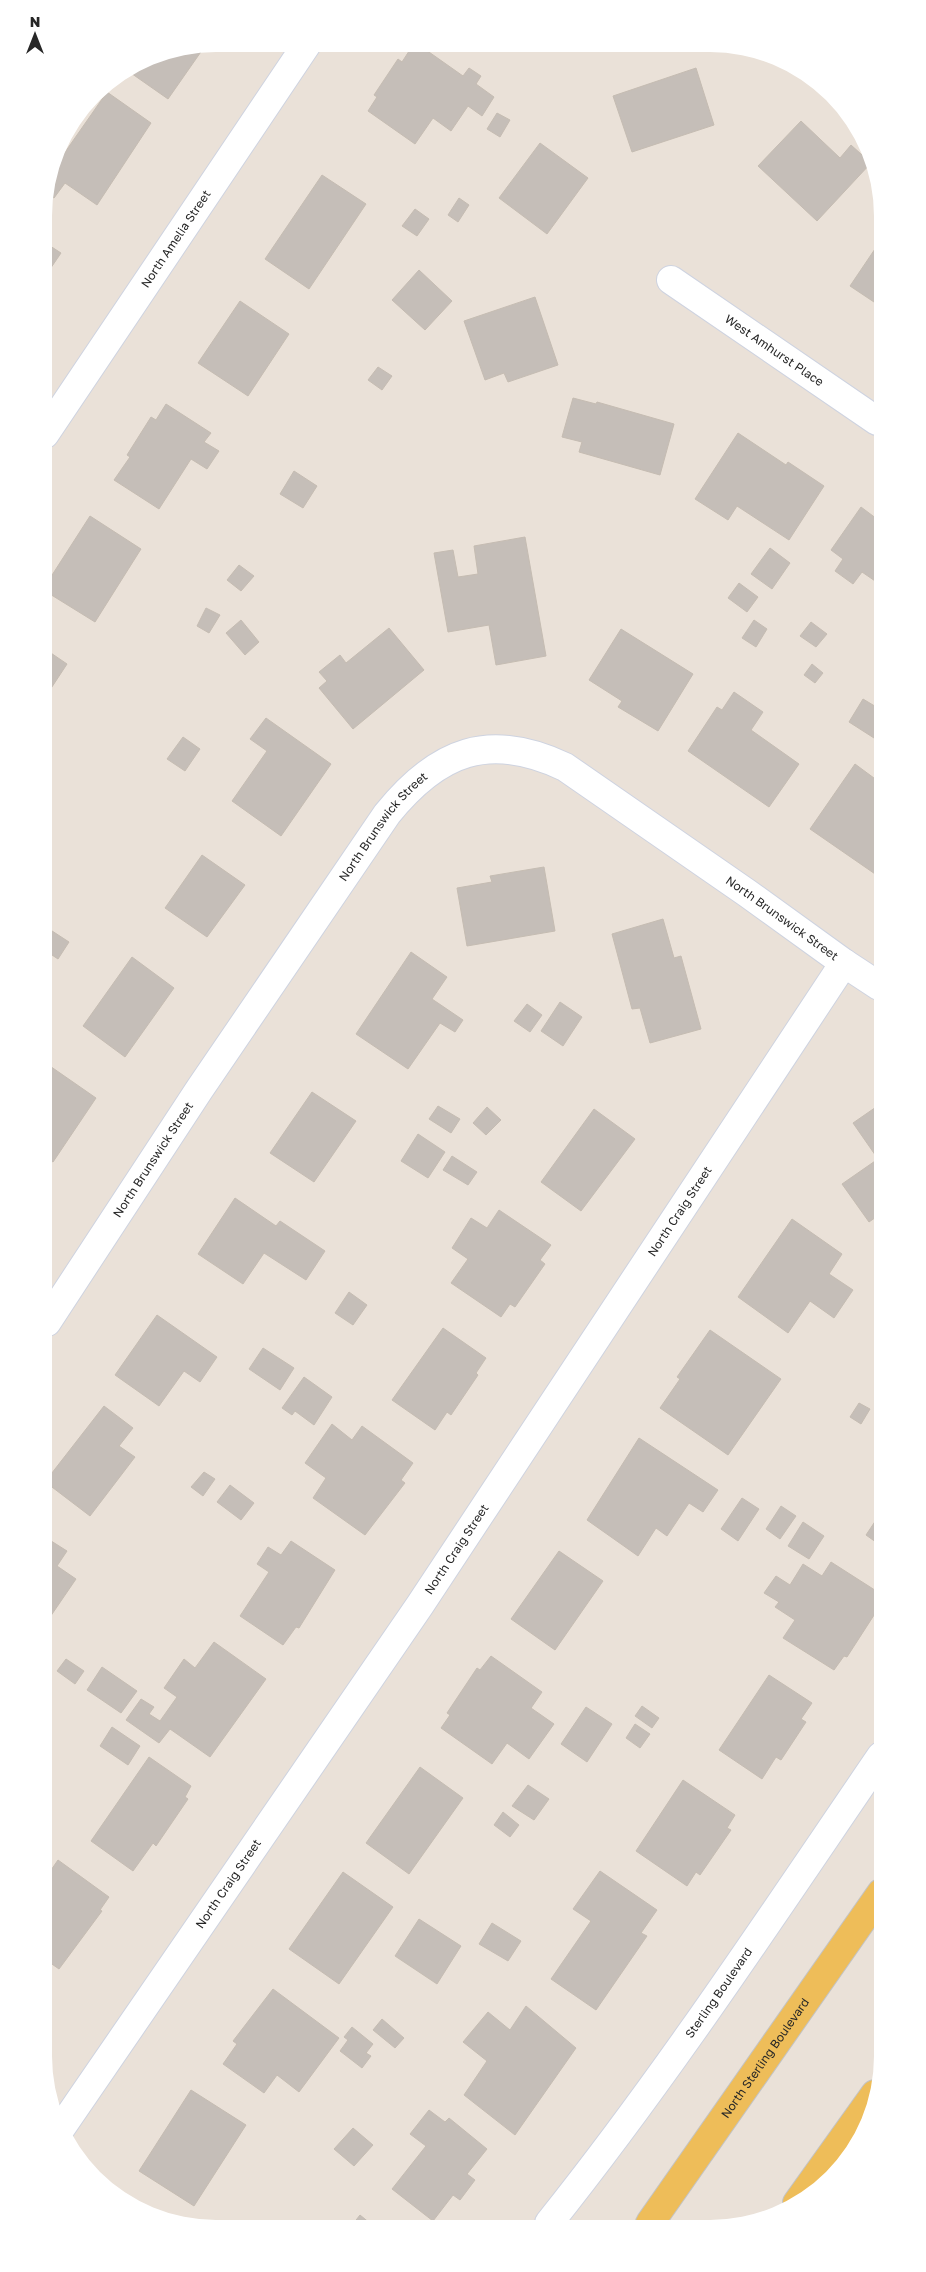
<svg xmlns="http://www.w3.org/2000/svg" width="926" height="2272" viewBox="0 0 926 2272" font-family="'Golos Text',sans-serif">
  <style>
    .building { fill: #c5beb8; stroke: #c5bcb2 }
    .lines { fill: none; stroke-linecap: round; stroke-linejoin: round }
    .street-casing { stroke: #ced3e0; stroke-width: 30 }
    .primary-casing { stroke: #c3c3c3; stroke-width: 30 }
    .street { stroke: #fff; stroke-width: 28 }
    .primary { stroke: #eebd59; stroke-width: 28 }
    .labels { text-anchor: middle; stroke-width: 5; stroke-linejoin: round; paint-order: stroke }
    .street-label { font-size: 12px; fill: #272727; stroke: #fff }
  </style>
  <rect width="100%" height="100%" fill="#eae1d8"/>
  <path class="building" d="M413 45H419L463 76 469 68 481 76 476 84 494 97 482 116 468 106 451 131 433 118 415 144 368 111 377 97 374 95 398 59 402 62Z
    M205 46 168 99 128 71 151 57Z
    M696 68 714 125 632 152 613 96Z
    M107 92 151 123 97 205 65 183 54 198 47 193 54 168Z
    M497 113 510 120 500 137 487 129Z
    M801 121 840 158 851 145 871 163 817 221 758 166Z
    M540 143 588 178 547 234 499 198Z
    M322 175 366 204 309 289 265 259Z
    M459 198 469 205 458 222 448 215Z
    M415 209 429 219 417 236 402 226Z
    M44 242 61 253 44 278Z
    M877 246V304L850 286Z
    M419 270 452 301 425 330 392 300Z
    M535 297 558 365 508 382 504 373 485 380 464 321Z
    M240 301 289 334 248 396 198 363Z
    M378 367 392 376 382 390 368 380Z
    M573 398 596 404 597 402 674 424 660 475 579 452 582 442 562 437Z
    M166 404 211 433 204 442 219 451 207 469 191 459 159 509 114 480 130 457 127 455 151 417 156 420Z
    M738 433 786 465 788 462 824 486 789 540 737 506 728 520 695 499Z
    M294 471 317 486 303 508 280 494Z
    M861 507 877 519 878 583 862 572 853 584 835 571 843 559 831 550Z
    M90 516 141 549 95 622 45 591V586Z
    M525 537 546 656 496 665 489 625 448 632 434 553 453 550 458 577 478 574 474 546Z
    M770 548 790 563 772 589 751 574Z
    M239 565 254 576 241 591 227 580Z
    M739 583 758 597 747 612 728 598Z
    M206 608 220 615 209 633 197 626Z
    M241 620 259 642 245 655 226 633Z
    M754 620 767 629 756 647 742 638Z
    M811 622 827 634 816 647 800 636Z
    M389 628 424 670 353 729 319 688 327 681 319 672 340 655 346 663Z
    M621 629 693 674 658 731 618 707 622 701 589 680Z
    M45 649 67 664 46 696Z
    M812 664 823 673 815 683 804 675Z
    M734 692 763 712 751 730 799 764 769 807 688 751 717 707 722 710Z
    M863 699 878 708V732L874 738 849 722Z
    M266 718 331 764 281 836 232 801 267 751 250 739Z
    M183 737 200 749 185 771 167 759Z
    M855 764 878 781V876L810 829Z
    M202 855 245 885 207 937 165 908Z
    M544 867 555 931 467 946 457 888 492 882 490 876Z
    M663 919 674 958 681 956 701 1029 650 1043 640 1008 632 1009 612 934Z
    M49 929 69 942 58 959 46 951V933Z
    M411 952 447 977 432 999 463 1020 455 1032 440 1023 408 1069 356 1034Z
    M132 957 174 988 125 1057 83 1026Z
    M560 1002 582 1017 563 1046 541 1031Z
    M527 1004 542 1015 530 1032 514 1021Z
    M47 1064 96 1098 53 1162 47 1158Z
    M312 1092 356 1121 314 1182 270 1153Z
    M879 1105V1215L869 1222 842 1184 878 1159 853 1123Z
    M438 1106 460 1119 451 1133 429 1119Z
    M487 1107 501 1120 486 1135 473 1123Z
    M594 1109 635 1139 581 1211 541 1182Z
    M418 1134 445 1152 428 1178 401 1161Z
    M452 1156 477 1172 468 1185 443 1170Z
    M235 1198 276 1226 280 1221 325 1251 306 1280 264 1253 243 1284 198 1254Z
    M499 1210 551 1245 540 1260 545 1264 515 1307 510 1304 501 1317 451 1283 468 1259 452 1248 471 1218 487 1228Z
    M792 1219 842 1254 829 1274 853 1290 834 1318 810 1301 788 1333 738 1297Z
    M349 1292 367 1305 353 1325 335 1313Z
    M157 1315 217 1357 200 1382 184 1371 159 1406 115 1375Z
    M443 1328 486 1358 476 1373 478 1375 451 1415 447 1412 435 1430 392 1400Z
    M710 1330 781 1379 728 1455 660 1408 680 1379 677 1377Z
    M263 1348 294 1368 280 1390 249 1369Z
    M304 1377 332 1397 314 1425 295 1411 292 1415 282 1408Z
    M859 1403 870 1409 861 1424 850 1417Z
    M104 1406 133 1428 119 1446 135 1457 90 1516 48 1484V1478Z
    M332 1424 352 1440 362 1426 413 1463 401 1480 405 1483 365 1535 313 1498 326 1478 305 1463Z
    M639 1438 718 1490 703 1512 689 1503 667 1536 656 1528 638 1556 587 1520Z
    M204 1472 215 1479 203 1496 191 1487Z
    M230 1485 254 1503 241 1520 217 1502Z
    M742 1498 759 1509 738 1541 721 1529Z
    M781 1506 796 1516 780 1539 766 1529Z
    M880 1514V1545L866 1535Z
    M803 1522 824 1536 809 1559 788 1546Z
    M48 1539 67 1551 57 1566 76 1579 48 1620Z
    M291 1541 335 1570 299 1628 296 1627 283 1645 240 1616 269 1572 257 1564 268 1547 281 1555Z
    M559 1551 603 1581 555 1650 511 1619Z
    M831 1562 881 1594V1602L874 1611 876 1612 847 1657 844 1656 834 1670 783 1638 795 1620 775 1607 779 1602 764 1593 776 1576 790 1585 803 1564 822 1576Z
    M214 1642 266 1679 210 1757 170 1729 159 1743 126 1720 141 1699 154 1707 149 1714 160 1721 177 1697 164 1688 184 1659 195 1668Z
    M491 1656 542 1692 531 1708 554 1724 529 1759 507 1743 492 1764 441 1728 450 1715 447 1713 477 1668 480 1670Z
    M66 1659 84 1671 75 1684 57 1671Z
    M102 1667 137 1691 121 1713 87 1690Z
    M769 1675 812 1703 801 1719 806 1722 781 1760 776 1757 762 1779 719 1750Z
    M642 1706 659 1718 652 1728 635 1716Z
    M586 1707 612 1724 587 1762 561 1744Z
    M635 1724 650 1734 640 1748 626 1738Z
    M112 1727 140 1746 128 1765 100 1746Z
    M149 1757 191 1786 185 1797 188 1799 156 1846 153 1843 133 1871 91 1841Z
    M420 1767 463 1798 409 1874 366 1843Z
    M683 1780 735 1815 727 1828 731 1830 700 1875 696 1872 687 1886 636 1851Z
    M528 1785 549 1799 534 1820 512 1806Z
    M503 1812 519 1825 510 1837 494 1825Z
    M58 1860 109 1897 100 1910 102 1911 59 1969 49 1962V1873Z
    M600 1871 657 1910 641 1933 647 1936 596 2010 551 1979 591 1921 573 1909Z
    M343 1872 393 1907 339 1984 289 1949Z
    M419 1919 461 1946 437 1984 395 1956Z
    M492 1923 521 1941 508 1961 479 1944Z
    M273 1989 339 2038 299 2092 277 2075 264 2093 223 2064 237 2044 233 2041Z
    M526 2006 576 2048 515 2135 464 2095 487 2061 463 2042 488 2012 510 2030Z
    M382 2019 404 2038 395 2048 373 2030Z
    M352 2027 373 2044 366 2053 371 2056 362 2068 340 2051 348 2040 344 2037Z
    M191 2090 246 2125 194 2206 139 2171Z
    M429 2110 445 2122 449 2118 487 2149 467 2174 475 2180 460 2200 453 2195 433 2221 392 2189 426 2146 410 2134Z
    M353 2128 373 2145 354 2166 334 2149Z
    M360 2215 371 2224H353Z"/>
  <g class="lines">
    <g class="street-casing">
      <g id="street">
        <path id="s1" d="M671 280 877 421"/>
        <path id="s2" d="M45 434 307 44"/>
        <path id="s3" d="M47 1322 199 1090 387 814C438 751 489 731 565 767L747 893 844 963 879 986"/>
        <path id="s4" d="M61 2128 420 1605 844 963"/>
        <path id="s5" d="M549 2223C668 2074 773 1914 881 1756"/>
      </g>
    </g>
    <g class="primary-casing">
      <g id="primary">
        <path d="M797 2203 875 2094"/>
        <path id="s6" d="M650 2223 881 1893"/>
      </g>
    </g>
    <use href="#street" class="street"/>
    <use href="#primary" class="primary"/>
  </g>
  <g class="labels">
    <g class="street-label">
      <text dy="4" stroke="none"><textPath href="#s2" startOffset="235">North Amelia Street</textPath></text>
      <text dy="4" stroke="none"><textPath href="#s1" startOffset="125">West Amhurst Place</textPath></text>
      <text dy="4" stroke="none"><textPath href="#s3" startOffset="599">North Brunswick Street</textPath></text>
      <text dy="4" stroke="none"><textPath href="#s3" startOffset="1079">North Brunswick Street</textPath></text>
      <text dy="4" stroke="none"><textPath href="#s3" startOffset="194">North Brunswick Street</textPath></text>
      <text dy="4" stroke="none"><textPath href="#s4" startOffset="1106">North Craig Street</textPath></text>
      <text dy="4" stroke="none"><textPath href="#s4" startOffset="701">North Craig Street</textPath></text>
      <text dy="4" stroke="none"><textPath href="#s4" startOffset="296">North Craig Street</textPath></text>
      <text dy="4" stroke="none"><textPath href="#s5" startOffset="286">Sterling Boulevard</textPath></text>
      <text dy="4" stroke="none"><textPath href="#s6" startOffset="201">North Sterling Boulevard</textPath></text>
    </g>
  </g>
  <path d="M0 0H926V2272H0ZM216 52H710A164 164 0 0 1 874 216V2056A164 164 0 0 1 710 2220H216A164 164 0 0 1 52 2056V216A164 164 0 0 1 216 52Z" fill="#fff" fill-rule="evenodd"/>
  <g transform="translate(35 35)" stroke="#ffffff" stroke-width="4" paint-order="stroke">
  <path d="M0-4L9 19L0 12L-9 19Z" fill="#272727"/>
  <text y="-8" font-size="14" font-weight="bold" text-anchor="middle" fill="#272727">N</text>
  </g>
</svg>
